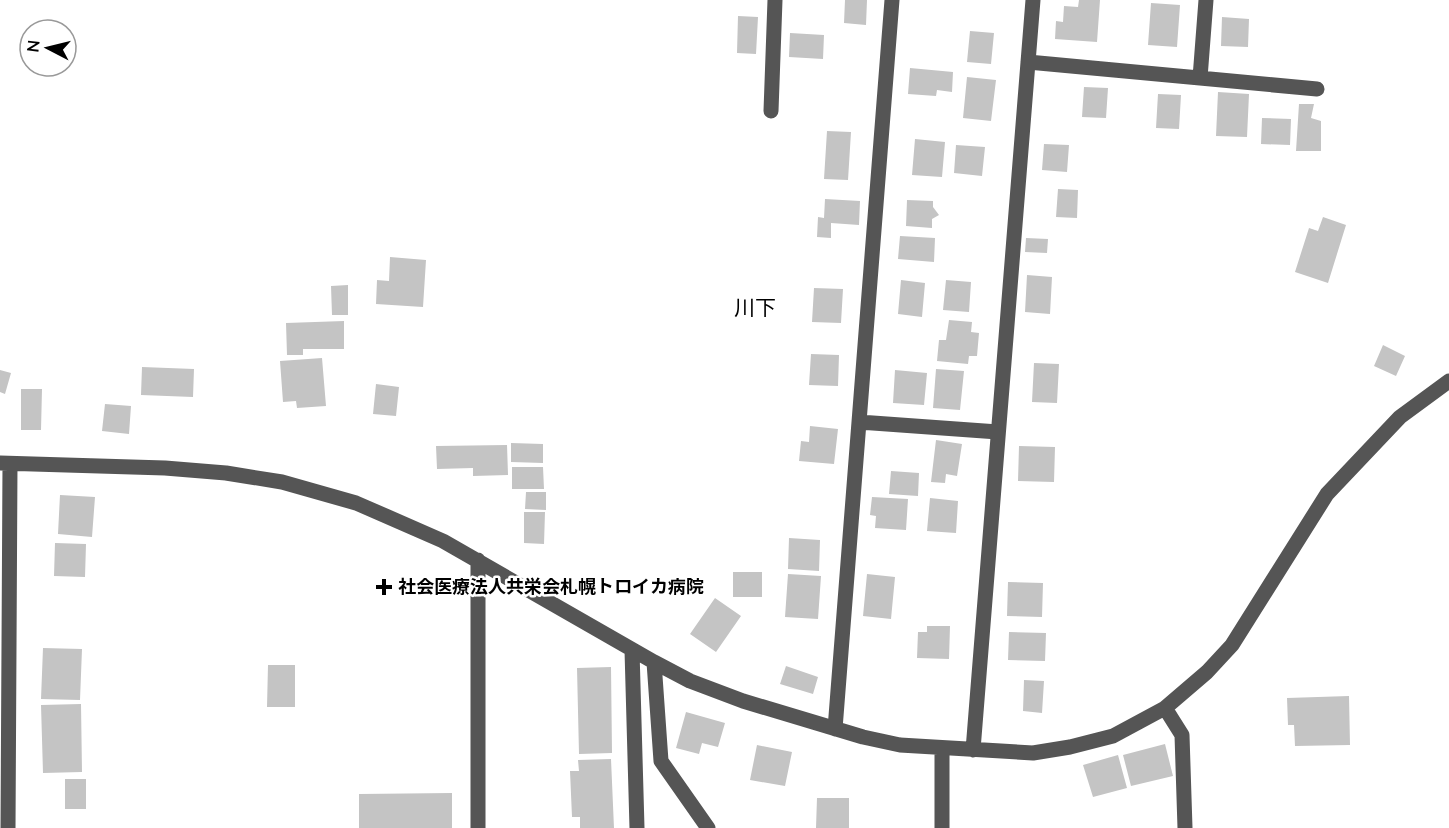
<svg xmlns="http://www.w3.org/2000/svg" width="1449" height="828" viewBox="0 0 1449 828" font-family="Lato,'Noto Sans JP',sans-serif">
  <style>
    .building { fill: #c4c4c4 }
    .lines { fill: none; stroke-linecap: round; stroke-linejoin: round }
    .minor { stroke: #555; stroke-width: 15 }
    .poi-dot { fill: #000; stroke: #fff; stroke-width: 2 }
    .labels { text-anchor: middle; stroke-width: 5; stroke-linejoin: round; paint-order: stroke }
    .poi-label { font-size: 18px; font-weight: bold; fill: #000; stroke: #fff; text-anchor: start }
    .quarter-label { font-size: 21px; fill: #000; stroke: #fff }
  </style>
  <rect width="100%" height="100%" fill="#fff"/>
  <path class="building" d="M845 0H867L866 25 844 23Z
    M1079 0H1100L1097 42 1055 39 1056 21 1063 22 1064 6 1078 7Z
    M1151 3 1180 5 1177 47 1148 45Z
    M738 16 758 17 756 54 737 53Z
    M1222 17 1249 19 1248 47 1221 46Z
    M970 31 994 33 991 64 967 62Z
    M790 33 824 35 823 59 789 57Z
    M910 68 953 72 952 92 937 90 936 96 908 94Z
    M967 77 996 80 991 121 963 118Z
    M1084 87 1108 88 1106 118 1082 117Z
    M1218 92 1249 94 1247 137 1216 136Z
    M1158 94 1181 95 1179 129 1156 128Z
    M1299 104H1314L1311 118 1321 121V151H1296Z
    M1262 118 1291 119 1290 145 1261 144Z
    M827 131 851 132 848 180 824 179Z
    M915 139 945 142 942 177 912 175Z
    M1044 144 1069 145 1067 172 1042 170Z
    M956 145 985 147 982 176 954 173Z
    M1058 189 1078 190 1077 218 1056 217Z
    M825 199 860 201 859 225 831 223V238L817 237 818 217 824 218Z
    M907 200 933 201V207L939 215 932 219V228L906 226Z
    M1323 217 1346 225 1328 283 1295 272 1309 228 1318 231Z
    M900 236 935 238 934 262 898 259Z
    M1026 238 1048 239 1047 253 1025 252Z
    M390 257 426 260 423 307 376 304 377 280 389 281Z
    M1027 275 1052 277 1050 314 1025 312Z
    M901 280 925 283 922 317 898 314Z
    M946 280 971 282 969 312 943 310Z
    M348 285V315H332L331 286Z
    M814 288 843 289 841 323 812 322Z
    M949 320 972 322 971 332 979 333 977 356H969L968 364 937 361 939 340H946Z
    M344 321V349H303V355H287L286 323Z
    M1383 345 1405 356 1396 376 1374 366Z
    M811 354 839 355 838 386 809 385Z
    M322 358 326 406 297 408 296 401 283 402 280 361Z
    M1034 363 1059 364 1057 403 1032 402Z
    M142 367 194 369 193 397 141 395Z
    M936 369 964 371 960 410 933 408Z
    M0 370 11 373 5 394 0 392Z
    M895 370 927 373 924 405 893 403Z
    M376 384 399 387 396 416 373 414Z
    M21 389H42L41 430H21Z
    M105 404 131 406 129 434 102 431Z
    M810 426 838 429 834 464 799 461 801 441 809 442Z
    M936 440 962 444 957 476 946 474 945 483 931 482Z
    M511 443 543 444V463L511 462Z
    M507 445 508 475 473 476V468L437 469 436 446Z
    M1019 446 1055 447 1054 482 1018 481Z
    M512 467H543L544 489H512Z
    M891 471 919 473 918 496 889 494Z
    M526 492H546V510L525 509Z
    M60 495 95 497 92 537 58 534Z
    M872 497 908 499 906 530 875 528 876 516 870 515Z
    M930 498 958 501 956 533 927 531Z
    M524 512H545L544 544 524 543Z
    M789 538 820 540 819 571 788 569Z
    M55 543 86 544 85 577 54 576Z
    M733 572H762V597H733Z
    M788 574 821 576 818 619 785 617Z
    M867 574 895 577 891 619 863 616Z
    M1008 582 1043 583 1042 617 1007 616Z
    M715 598 741 616 716 652 690 634Z
    M927 626H950L949 659 917 658 918 632H927Z
    M1009 632 1046 633 1045 661 1008 660Z
    M43 648 82 649 80 700 41 699Z
    M268 665H295V707H267Z
    M786 666 818 677 813 694 780 684Z
    M611 667 612 753 579 754 577 668Z
    M1024 680 1044 681 1042 713 1023 711Z
    M1349 696 1350 745 1295 746 1294 725H1288L1287 698Z
    M81 704 82 772 43 773 41 705Z
    M686 712 725 723 718 747 702 743 699 754 676 748Z
    M1165 744 1173 776 1131 786 1123 755Z
    M757 745 792 752 785 786 750 780Z
    M1118 755 1127 788 1093 797 1083 765Z
    M611 759 614 828H580V817H572L570 771H579L578 760Z
    M65 779H86V809H65Z
    M452 793V828H359V794Z
    M817 798H849V828H816Z"/>
  <g class="lines">
    <path class="minor" d="M1028 62 1317 89
      M1200 78 1206 0
      M771 111 775 0
      M859 422 998 432
      M0 463 165 468 226 473 282 482 356 503 443 541 654 662 690 681 743 701 863 737 900 745 1033 753 1070 747 1113 736 1165 708 1207 672 1232 645 1327 494 1400 417 1449 381
      M478 560V828
      M632 650 637 828
      M654 662 661 761 708 828
      M1165 708 1182 735 1185 828
      M835 729 892 0
      M973 750 1033 0
      M8 828 10 464
      M942 828V749"/>
  </g>
  <path class="poi-dot" d="M381 578h6v6h6v6h-6v6h-6v-6h-6v-6h6z"/>
  <g class="labels">
    <g class="poi-label">
      <text x="398" y="593">社会医療法人共栄会札幌トロイカ病院</text>
    </g>
    <g class="quarter-label">
      <text x="755" y="315">川下</text>
    </g>
  </g>
  <g transform="translate(48 48) rotate(277)"><circle r="28" fill="#ffffff" stroke="#999999" stroke-width="1.5"/>
  <path d="M0-4.5L10 22L0 15L-10 22Z" fill="#000000"/>
  <text y="-9" font-size="16" font-weight="bold" text-anchor="middle" fill="#000000">N</text>
  </g>
</svg>
